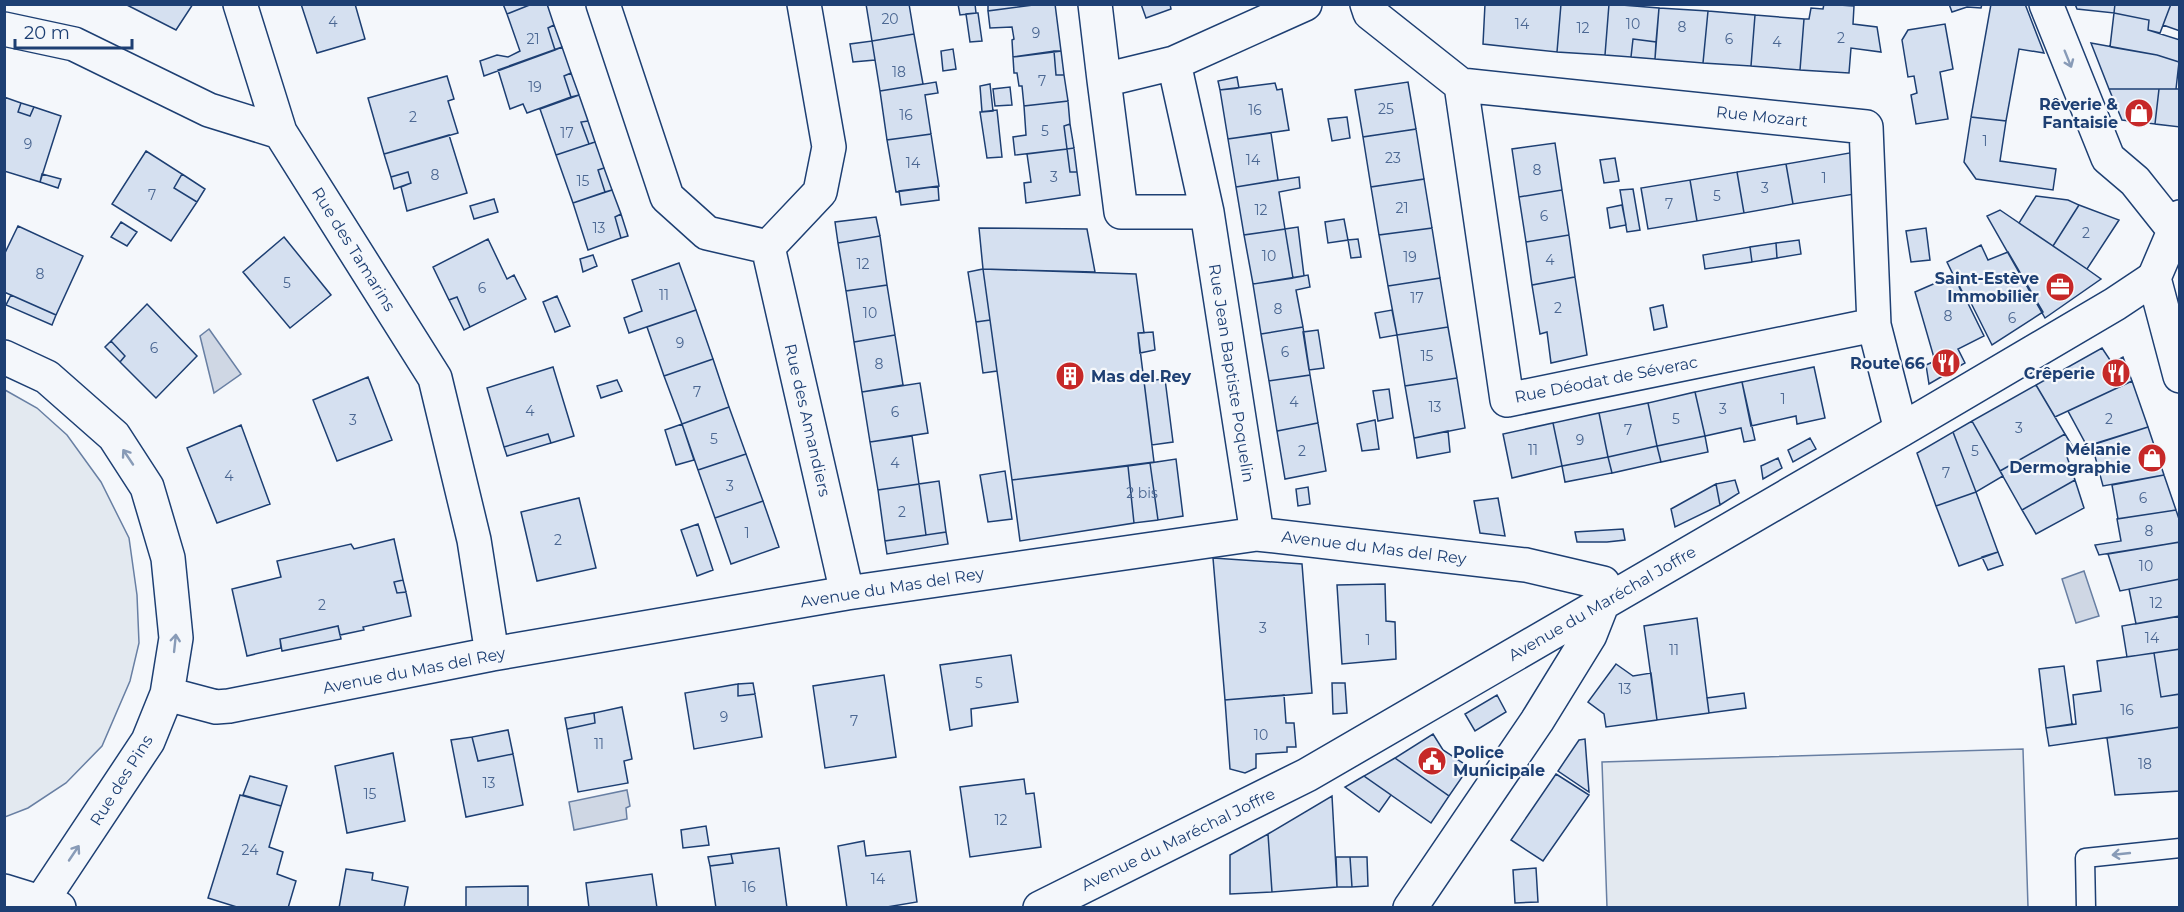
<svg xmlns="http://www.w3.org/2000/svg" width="2184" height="912" viewBox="0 0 2184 912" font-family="Montserrat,sans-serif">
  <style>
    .green { fill: #e3e9f0; stroke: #687fa3; stroke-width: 1.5 }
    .water { fill: #cfd7e4; stroke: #687fa3; stroke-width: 1.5 }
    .building { fill: #d5e0f0; stroke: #1d3f73; stroke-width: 1.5 }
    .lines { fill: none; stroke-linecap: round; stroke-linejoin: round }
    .lane-casing { stroke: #1d3f73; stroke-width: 21 }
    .street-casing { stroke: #1d3f73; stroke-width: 36 }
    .secondary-casing { stroke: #1d3f73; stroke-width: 36 }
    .lane { stroke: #f4f7fb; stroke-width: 18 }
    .street { stroke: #f4f7fb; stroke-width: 33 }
    .secondary { stroke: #f4f7fb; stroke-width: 33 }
    .oneway { stroke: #889bb7 }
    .labels { text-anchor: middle; stroke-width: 4.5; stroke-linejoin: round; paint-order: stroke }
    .number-label { font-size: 14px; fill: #4b6792 }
    .poi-label { font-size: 16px; font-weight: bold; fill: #1d3f73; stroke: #f4f7fb; text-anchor: end }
    .street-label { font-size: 16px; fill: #1d3f73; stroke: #f4f7fb }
  </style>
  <rect width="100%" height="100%" fill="#f4f7fb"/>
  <path class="green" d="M5 390 37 408 67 435 101 482 129 538 137 595 139 643 130 681 102 746 66 783 28 808 5 817Z
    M2023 749 2028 907H1607L1602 762Z"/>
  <path class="water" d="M209 329 241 374 214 393 200 336Z
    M2084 571 2099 616 2076 623 2062 579Z
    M627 790 630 806 626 808 627 819 574 830 569 802Z"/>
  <path class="building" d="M125 4H193L176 30Z
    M301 4H355L365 39 317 53Z
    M503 4H532L507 14Z
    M532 4H547L554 25 548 28 555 50 484 76 480 61 497 55 508 57 520 51 507 14Z
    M866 4H909L914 34 872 41Z
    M958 4H975L976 13 960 15Z
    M988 4H1041L988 11Z
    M1041 4H1055L1061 51 1013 57 1012 40 1014 39 1012 27 990 28 988 11Z
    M1141 4H1170L1171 9 1146 18Z
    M1485 4H1561L1557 52 1483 44Z
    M1561 4H1609L1605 55 1557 52Z
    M1609 4 1659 8 1656 42 1633 39 1631 57 1605 55Z
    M1824 4 1854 6 1853 24 1877 27 1881 52 1851 48 1849 73 1800 70 1804 19H1809L1811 8 1823 9Z
    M1949 4H1982L1981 8 1967 7 1952 12Z
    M1991 4H2025L2044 53 2019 49 2006 121 1971 117Z
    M2075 4H2115L2114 13 2077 9Z
    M2115 4H2171L2160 33 2148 30 2149 20 2114 13Z
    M2171 4H2180V31L2163 25Z
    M1659 8 1708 11 1703 63 1655 59Z
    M1708 11 1755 15 1751 66 1703 63Z
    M976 13H978L982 41 970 42 966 14Z
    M2114 13 2149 20 2148 30 2180 40 2179 62 2157 55 2110 47Z
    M1755 15 1804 19 1800 70 1751 66Z
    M1945 24 1953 69 1940 72 1948 119 1916 124 1911 95 1917 93 1914 76 1908 77 1902 40 1908 30Z
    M554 25 562 47 555 50 548 28Z
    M914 34 923 84 880 91 872 41Z
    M1633 39 1656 42 1655 59 1631 57Z
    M872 41 875 60 853 62 850 44Z
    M2091 43 2157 55 2179 62 2176 89H2109Z
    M562 47 571 73 564 76 571 97 527 113 523 104 510 109 498 70Z
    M953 49 956 69 943 71 941 51Z
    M1054 51H1061L1064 75H1056Z
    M1054 51 1056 75H1064L1068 101 1024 106 1022 86H1019L1017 73H1014L1013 57Z
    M571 73 579 95 571 97 564 76Z
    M447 76 454 99 448 101 458 133 384 154 368 98Z
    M1237 77 1239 88 1220 90 1218 81Z
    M936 82 938 93 925 95 931 134 887 140 880 91Z
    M1408 82 1416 129 1363 137 1355 90Z
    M1275 83 1277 90 1282 89 1289 130 1228 139 1220 90Z
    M990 84 993 111 982 112 980 86Z
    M1010 87 1012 105 995 106 993 89Z
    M2109 89H2159L2155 124 2122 120Z
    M2159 89H2180V127L2155 124Z
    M579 95 588 121 581 122 589 144 556 155 540 109Z
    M4 97 21 103 18 112 30 116 34 107 61 116 40 182 4 171Z
    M1068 101 1070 124 1064 126 1067 149 1015 155 1013 137 1026 135 1024 106Z
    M21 103 34 107 30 116 18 112Z
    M997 110 1002 157 987 158 980 112Z
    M1347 117 1350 138 1332 141 1328 119Z
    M1971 117 2006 121 2000 161 2056 169 2053 190 1976 179 1964 162Z
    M588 121 595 142 589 144 581 122Z
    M1070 124 1074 148 1067 149 1064 126Z
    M1416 129 1424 179 1371 187 1363 137Z
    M1271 133 1278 180 1236 187 1228 139Z
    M931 134 939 186 896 192 887 140Z
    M449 135 467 193 407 211 401 187 411 183 408 172 391 177 384 154Z
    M595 142 604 168 598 170 605 192 573 203 556 155Z
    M1555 143 1562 190 1519 197 1512 149Z
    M1074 148 1077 172H1070L1067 149Z
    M1067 149 1070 172H1077L1080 195 1026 203 1024 183 1031 182 1027 154Z
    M146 151 182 174 174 188 197 202 171 241 112 204Z
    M1855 152 1861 193 1793 204 1786 164Z
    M1615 158 1619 181 1604 183 1600 160Z
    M1786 164 1793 204 1744 213 1737 172Z
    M604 168 612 190 605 192 598 170Z
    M408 172 411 183 394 189 391 177Z
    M1737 172 1744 213 1697 221 1690 180Z
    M42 174 61 179 58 188 40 182Z
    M182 174 205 189 197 202 174 188Z
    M1299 177 1300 188 1279 192 1285 229 1244 235 1236 187Z
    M1424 179 1432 228 1379 235 1371 187Z
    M1690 180 1697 221 1648 229 1641 188Z
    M938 186 939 200 901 205 899 191Z
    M1633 189 1640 230 1627 232 1620 190Z
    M612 190 621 214 615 217 621 238 588 250 573 203Z
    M1562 190 1569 235 1526 242 1519 197Z
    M2036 196 2068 200 2079 205 2053 246 2019 223Z
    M494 199 498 212 474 219 470 206Z
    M1622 205 1626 225 1610 228 1607 208Z
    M2079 205 2119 220 2087 269 2053 246Z
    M2000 210 2087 269 2101 279 2045 318 1987 216Z
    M621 214 628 236 621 238 615 217Z
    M876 217 880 236 838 243 835 222Z
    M1344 219 1348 240 1328 243 1325 222Z
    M121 222 137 232 127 246 111 237Z
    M18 226 83 256 56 315 4 292V255Z
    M1298 227 1304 276 1293 278 1285 229Z
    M979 228 1087 229 1095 272 983 269Z
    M1432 228 1440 278 1388 286 1379 235Z
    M1926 228 1930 260 1911 262 1906 231Z
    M1285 229 1293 278 1253 284 1244 235Z
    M1569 235 1575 277 1532 285 1526 242Z
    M880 236 887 285 846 291 838 243Z
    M284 237 331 295 290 328 243 272Z
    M488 239 507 279 514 275 526 299 470 327 457 297 449 300 433 267Z
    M1358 239 1361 257 1351 258 1348 240Z
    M1799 240 1801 254 1777 258 1776 243Z
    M1776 243 1777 258 1752 262 1750 247Z
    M1981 245 1988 260 2008 252 2043 312 1992 345 1967 295 1964 297 1947 262Z
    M1750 247 1752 262 1705 269 1703 255Z
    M593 255 597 266 583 272 580 259Z
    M679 263 696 310 629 333 624 318 642 311 632 280Z
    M983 269 1136 274 1144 333H1138L1154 462 1012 480Z
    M983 269 990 320 976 322 968 272Z
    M1308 275 1310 287 1296 290 1303 327 1261 334 1253 284Z
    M1954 275 1984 336 1958 349 1965 363 1929 384 1926 365 1935 361 1915 292Z
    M1575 277 1587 355 1551 363 1547 332 1540 334 1532 285Z
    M1440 278 1448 327 1397 335 1388 286Z
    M887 285 895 335 854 342 846 291Z
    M11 295 56 315 52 325 6 305Z
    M557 296 570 326 555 332 543 302Z
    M457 297 470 327 464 330 449 300Z
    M147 304 197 356 156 398 120 362 125 356 111 341Z
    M1663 305 1667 327 1654 330 1650 308Z
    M696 310 713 359 664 376 647 327Z
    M1392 310 1397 335 1380 338 1375 313Z
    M990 320 997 371 983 373 976 322Z
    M1303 327 1310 375 1269 381 1261 334Z
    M1448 327 1457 378 1405 386 1397 335Z
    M1318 330 1324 368 1309 370 1303 332Z
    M1153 332 1155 350 1140 353 1138 333Z
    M895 335 903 385 862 392 854 342Z
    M111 341 125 356 120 362 105 347Z
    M2102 348 2112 363 2123 357 2132 381 2055 417 2036 385Z
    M713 359 729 407 682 424 664 376Z
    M553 367 574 436 551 443 548 434 504 447 487 388Z
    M1814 367 1825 418 1797 424 1796 416 1751 426 1742 382Z
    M1310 375 1318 423 1277 431 1269 381Z
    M368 377 392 440 337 461 313 400Z
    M1457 378 1465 428 1414 438 1405 386Z
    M1165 379 1173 442 1152 445 1144 381Z
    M617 380 622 391 601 398 597 386Z
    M2132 381 2148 427 2087 446 2068 411Z
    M1742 382 1755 440 1744 442 1741 428 1705 436 1695 392Z
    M920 383 928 433 870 442 862 392Z
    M2036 385 2065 434 2000 471 1972 421Z
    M1389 389 1393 418 1378 421 1373 391Z
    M1695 392 1705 436 1657 446 1648 403Z
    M1648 403 1657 446 1608 457 1599 413Z
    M729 407 746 454 698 470 682 424Z
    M1599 413 1608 457 1562 466 1553 423Z
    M1375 420 1379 449 1362 451 1357 424Z
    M1972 421 2003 476 1976 492 1953 432Z
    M1318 423 1326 471 1285 479 1277 431Z
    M1553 423 1562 466 1512 478 1503 434Z
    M682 424 694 460 676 465 665 430Z
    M241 425 270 504 217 523 187 448Z
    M2148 427 2164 475 2103 486 2092 445Z
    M1448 431 1450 452 1417 458 1414 438Z
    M1953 432 1976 492 1936 506 1917 453Z
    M548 434 551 443 507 456 504 447Z
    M2065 434 2074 449 2065 451 2075 480 2022 510 2000 471Z
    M912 436 919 484 878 490 870 442Z
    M1705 436 1708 452 1661 462 1657 446Z
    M1810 438 1816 449 1793 462 1788 450Z
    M1657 446 1661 462 1612 473 1608 457Z
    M746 454 763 501 715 518 698 470Z
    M1608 457 1612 473 1565 482 1562 466Z
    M1778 458 1782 468 1763 479 1761 466Z
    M1176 459 1183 516 1158 520 1150 463Z
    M1150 463 1158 520 1134 523 1128 466Z
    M1128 466 1134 523 1020 541 1012 480Z
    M1005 471 1012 519 988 522 980 475Z
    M2164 475 2176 510 2118 519 2112 485Z
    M1735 480 1739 493 1720 505 1716 484Z
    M2075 480 2084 508 2036 534 2022 510Z
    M939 481 946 532 926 535 919 484Z
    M919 484 926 535 885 541 878 490Z
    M1716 484 1720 505 1675 527 1671 509Z
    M1308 487 1310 504 1298 506 1296 489Z
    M1976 492 1998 552 1959 566 1936 506Z
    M579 498 596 568 537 581 521 512Z
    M1498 498 1505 536 1480 533 1474 501Z
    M763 501 779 547 731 564 715 518Z
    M2176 510 2180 522V542L2099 555 2095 545 2121 541 2117 519Z
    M698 524 713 570 697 576 681 530Z
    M1623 529 1625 540 1607 542H1577L1575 532Z
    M946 532 948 544 887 554 885 541Z
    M394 539 403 580 394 582 397 593 406 592 411 616 363 627 364 630 340 635 338 626 280 639 281 648 247 656 232 589 281 577 277 561 351 544 354 549Z
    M2180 542V579L2120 591 2108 554Z
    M1998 552 2003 565 1988 570 1982 557Z
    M1213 558 1302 564 1312 693 1225 700Z
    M2180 579V616L2136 624 2129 589Z
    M403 580 406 592 397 593 394 582Z
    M1385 584 1386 621 1395 622 1396 659 1342 664 1337 585Z
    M2180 616V649L2127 657 2122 626Z
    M1697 618 1709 713 1657 720 1644 626Z
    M338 626 341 639 282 651 280 639Z
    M2180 649V694L2161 697 2154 653Z
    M2154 653 2161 697 2180 694V727L2049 746 2046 728 2076 724 2073 695 2101 691 2097 661Z
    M1011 655 1018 702 971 709 972 726 950 730 940 665Z
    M1616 664 1633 676 1651 673 1657 720 1606 727 1604 714 1588 702Z
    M2064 666 2072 724 2046 728 2039 669Z
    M884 675 896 757 825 768 813 686Z
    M753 683 755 694 738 696V684Z
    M1332 683H1345L1347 713 1333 714Z
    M738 684V696L755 694 762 737 694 749 685 693Z
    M1744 693 1746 708 1709 713 1707 698Z
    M1284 695 1286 723H1294L1296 747H1287V752L1256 754V768L1245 773 1230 769 1225 700Z
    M1497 695 1506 712 1475 731 1465 714Z
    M622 707 632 759 624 761 628 783 578 792 567 729 595 723 594 713Z
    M594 713 595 723 567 729 565 718Z
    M2180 727V791L2115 795 2107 738Z
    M508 730 513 754 478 761 472 737Z
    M1433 734 1443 750 1469 767 1449 796 1395 758Z
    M472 737 478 761 513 754 523 805 466 817 451 740Z
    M1585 739 1589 792 1558 771 1579 740Z
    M393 753 405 821 347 833 335 766Z
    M1395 758 1449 796 1431 823 1364 776Z
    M1556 774 1589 795 1543 861 1511 840Z
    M250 776 287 786 281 806 243 795Z
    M1364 776 1391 795 1379 812 1345 787Z
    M1024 779 1026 794 1034 793 1041 847 970 857 960 787Z
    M240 795 281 806 269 847 283 852 277 874 296 881 288 908H240L208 898Z
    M1332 796 1337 887 1272 892 1268 834Z
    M706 826 709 845 683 848 681 830Z
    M1268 834 1272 892 1230 894V855Z
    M864 841 866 856 910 851 917 902 881 908H847L838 846Z
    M779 848 787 908H716L710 866 733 863 731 854Z
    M731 854 733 863 710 866 708 857Z
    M1336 857H1350L1352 887H1337Z
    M1350 857H1367L1368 886 1352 887Z
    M1536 868 1538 902 1515 903 1513 870Z
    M346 869 373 873 372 880 408 887 404 908H339Z
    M652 874 657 908H589L586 883Z
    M528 886V908H466V887Z"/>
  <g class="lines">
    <g class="lane-casing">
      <path id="lane" d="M2086 908 2085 858 2180 848"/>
    </g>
    <g class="street-casing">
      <path id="street" d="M240 4 280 132 435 378 474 540 492 654
        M603 4 667 197 707 233 768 247
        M804 4 829 147 820 192 768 247 847 593
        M1095 4 1104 80 1174 63 1207 212 1257 534
        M1367 4 1370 13 1461 85
        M4 29 74 44 209 110 280 132
        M1174 63 1305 4
        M1104 80 1121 212H1207
        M1461 85 1507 400 1874 325 1901 430
        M1461 85 1866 127 1874 325
        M4 357 47 377 114 436 147 487 168 558 176 638 167 694 148 741 41 902
        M167 694 216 707 229 706 492 654 847 593 1257 534 1526 565 1603 583V602L1590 635 1537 721 1410 908
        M4 891 59 908
        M1040 908 1307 775 1901 430 2115 304 2154 278"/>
    </g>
    <g class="secondary-casing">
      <path id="secondary" d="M2046 4 2108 158 2135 181 2174 230
        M2180 217 2154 278 2180 376"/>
    </g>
    <use href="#lane" class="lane"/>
    <use href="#street" class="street"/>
    <use href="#secondary" class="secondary"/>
  </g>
  <defs><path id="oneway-shaft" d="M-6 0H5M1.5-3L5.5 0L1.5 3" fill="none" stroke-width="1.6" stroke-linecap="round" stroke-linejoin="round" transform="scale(1.5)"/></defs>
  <g class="oneway">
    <use href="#oneway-shaft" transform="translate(2068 59) rotate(68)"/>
    <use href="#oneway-shaft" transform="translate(128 457) rotate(-124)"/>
    <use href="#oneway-shaft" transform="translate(175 643) rotate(-84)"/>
    <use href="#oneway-shaft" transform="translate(74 853) rotate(-56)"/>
    <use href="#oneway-shaft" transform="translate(2121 854) rotate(174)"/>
  </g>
  <defs>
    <g id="shop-disc" transform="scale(1.5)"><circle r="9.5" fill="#c62828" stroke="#f4f7fb"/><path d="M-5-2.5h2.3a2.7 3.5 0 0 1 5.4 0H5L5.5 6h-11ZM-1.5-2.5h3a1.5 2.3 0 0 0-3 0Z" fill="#fff"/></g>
    <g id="office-disc" transform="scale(1.5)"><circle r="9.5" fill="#c62828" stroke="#f4f7fb"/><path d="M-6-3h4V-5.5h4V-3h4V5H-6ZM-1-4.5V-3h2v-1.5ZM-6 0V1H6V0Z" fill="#fff"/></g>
    <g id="restaurant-disc" transform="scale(1.5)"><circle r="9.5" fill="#c62828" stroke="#f4f7fb"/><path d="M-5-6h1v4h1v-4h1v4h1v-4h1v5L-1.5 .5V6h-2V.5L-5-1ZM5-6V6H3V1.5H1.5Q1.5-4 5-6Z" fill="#fff"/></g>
    <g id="building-disc" transform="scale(1.5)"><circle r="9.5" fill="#c62828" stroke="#f4f7fb"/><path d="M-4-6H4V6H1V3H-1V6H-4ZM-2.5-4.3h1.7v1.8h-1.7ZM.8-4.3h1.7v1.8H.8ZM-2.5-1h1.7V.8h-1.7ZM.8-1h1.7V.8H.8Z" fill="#fff"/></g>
    <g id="civic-disc" transform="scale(1.5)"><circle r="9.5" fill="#c62828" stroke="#f4f7fb"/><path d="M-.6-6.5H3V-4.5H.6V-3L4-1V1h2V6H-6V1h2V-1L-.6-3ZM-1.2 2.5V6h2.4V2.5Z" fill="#fff"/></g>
  </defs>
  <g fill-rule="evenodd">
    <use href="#shop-disc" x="2139" y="113"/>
    <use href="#office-disc" x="2060" y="287"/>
    <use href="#restaurant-disc" x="1946" y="363"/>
    <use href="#restaurant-disc" x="2116" y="373"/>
    <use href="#building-disc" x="1070" y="376"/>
    <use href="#shop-disc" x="2152" y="458"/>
    <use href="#civic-disc" x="1432" y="761"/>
  </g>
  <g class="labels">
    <g class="number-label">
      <text x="890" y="24">20</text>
      <text x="333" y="27">4</text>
      <text x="1522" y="29">14</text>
      <text x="1633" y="29">10</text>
      <text x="1682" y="32">8</text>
      <text x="1583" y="33">12</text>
      <text x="1036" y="38">9</text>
      <text x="1841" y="43">2</text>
      <text x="533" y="44">21</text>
      <text x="1729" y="44">6</text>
      <text x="1777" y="47">4</text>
      <text x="899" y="77">18</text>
      <text x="1042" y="86">7</text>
      <text x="535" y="92">19</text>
      <text x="1386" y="114">25</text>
      <text x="1255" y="115">16</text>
      <text x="906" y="120">16</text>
      <text x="413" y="122">2</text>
      <text x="1045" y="136">5</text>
      <text x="567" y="138">17</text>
      <text x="1985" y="146">1</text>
      <text x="28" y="149">9</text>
      <text x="1393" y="163">23</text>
      <text x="1253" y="165">14</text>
      <text x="913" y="168">14</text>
      <text x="1537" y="175">8</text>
      <text x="435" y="180">8</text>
      <text x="1054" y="182">3</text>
      <text x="1824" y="183">1</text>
      <text x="583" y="186">15</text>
      <text x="1765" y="193">3</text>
      <text x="152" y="200">7</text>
      <text x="1717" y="201">5</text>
      <text x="1669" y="209">7</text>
      <text x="1402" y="213">21</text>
      <text x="1261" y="215">12</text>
      <text x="1544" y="221">6</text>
      <text x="599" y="233">13</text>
      <text x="2086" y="238">2</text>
      <text x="1269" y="261">10</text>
      <text x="1410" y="262">19</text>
      <text x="1550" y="265">4</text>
      <text x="863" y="269">12</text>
      <text x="40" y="279">8</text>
      <text x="287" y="288">5</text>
      <text x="482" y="293">6</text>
      <text x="664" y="300">11</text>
      <text x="1417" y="303">17</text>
      <text x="1558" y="313">2</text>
      <text x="1278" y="314">8</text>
      <text x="870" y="318">10</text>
      <text x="1948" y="321">8</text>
      <text x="2012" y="323">6</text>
      <text x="680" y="348">9</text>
      <text x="154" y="353">6</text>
      <text x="1285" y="357">6</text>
      <text x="1427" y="361">15</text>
      <text x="879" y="369">8</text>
      <text x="697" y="397">7</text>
      <text x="1783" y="404">1</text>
      <text x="1294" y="407">4</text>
      <text x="1435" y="412">13</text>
      <text x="1723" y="414">3</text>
      <text x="530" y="416">4</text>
      <text x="895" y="417">6</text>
      <text x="1676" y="424">5</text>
      <text x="2109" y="424">2</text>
      <text x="353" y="425">3</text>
      <text x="2019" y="433">3</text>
      <text x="1628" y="435">7</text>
      <text x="714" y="444">5</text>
      <text x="1580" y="445">9</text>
      <text x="1533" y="455">11</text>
      <text x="1302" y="456">2</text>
      <text x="1975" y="456">5</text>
      <text x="895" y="468">4</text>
      <text x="1946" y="478">7</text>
      <text x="229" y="481">4</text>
      <text x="730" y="491">3</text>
      <text x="1142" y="498">2 bis</text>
      <text x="2143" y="503">6</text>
      <text x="902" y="517">2</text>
      <text x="2149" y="536">8</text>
      <text x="747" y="538">1</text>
      <text x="558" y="545">2</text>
      <text x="2146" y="571">10</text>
      <text x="2156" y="608">12</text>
      <text x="322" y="610">2</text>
      <text x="1263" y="633">3</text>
      <text x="2152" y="643">14</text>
      <text x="1368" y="645">1</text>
      <text x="1674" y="655">11</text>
      <text x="979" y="688">5</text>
      <text x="1625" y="694">13</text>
      <text x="2127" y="715">16</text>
      <text x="724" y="722">9</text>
      <text x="854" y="726">7</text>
      <text x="1261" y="740">10</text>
      <text x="599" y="749">11</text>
      <text x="2145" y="769">18</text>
      <text x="489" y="788">13</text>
      <text x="370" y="799">15</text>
      <text x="1001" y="825">12</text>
      <text x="250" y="855">24</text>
      <text x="878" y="884">14</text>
      <text x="749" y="892">16</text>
    </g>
    <g class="poi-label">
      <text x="2118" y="110">Rêverie &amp;<tspan x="2118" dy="18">Fantaisie</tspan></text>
      <text x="2039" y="284">Saint-Estève<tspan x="2039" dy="18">Immobilier</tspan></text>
      <text x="1925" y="369">Route 66</text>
      <text x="2095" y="379">Crêperie</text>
      <text x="1091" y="382" text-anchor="start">Mas del Rey</text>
      <text x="2131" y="455">Mélanie<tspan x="2131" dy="18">Dermographie</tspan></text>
      <text x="1453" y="758" text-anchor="start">Police<tspan x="1453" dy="18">Municipale</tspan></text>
    </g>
    <g class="street-label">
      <text transform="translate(1762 116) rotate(6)" y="6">Rue Mozart</text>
      <text transform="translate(354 249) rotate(58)" y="6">Rue des Tamarins</text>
      <text transform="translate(1232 373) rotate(81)" y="6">Rue Jean Baptiste Poquelin</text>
      <text transform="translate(1606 379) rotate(-11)" y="6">Rue Déodat de Séverac</text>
      <text transform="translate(808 420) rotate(77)" y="6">Rue des Amandiers</text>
      <text transform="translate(1374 547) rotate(7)" y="6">Avenue du Mas del Rey</text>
      <text transform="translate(892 587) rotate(-9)" y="6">Avenue du Mas del Rey</text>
      <text transform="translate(1602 603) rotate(-30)" y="6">Avenue du Maréchal Joffre</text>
      <text transform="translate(414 670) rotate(-11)" y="6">Avenue du Mas del Rey</text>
      <text transform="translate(121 780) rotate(-58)" y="6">Rue des Pins</text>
      <text transform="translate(1178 839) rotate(-26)" y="6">Avenue du Maréchal Joffre</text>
    </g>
  </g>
  <rect width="2184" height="912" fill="none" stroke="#1d3f73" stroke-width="12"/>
  <path d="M15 39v9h117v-9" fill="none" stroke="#1d3f73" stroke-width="3"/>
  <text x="24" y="39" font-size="18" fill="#1d3f73" stroke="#f4f7fb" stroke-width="4.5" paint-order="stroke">20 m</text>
</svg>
